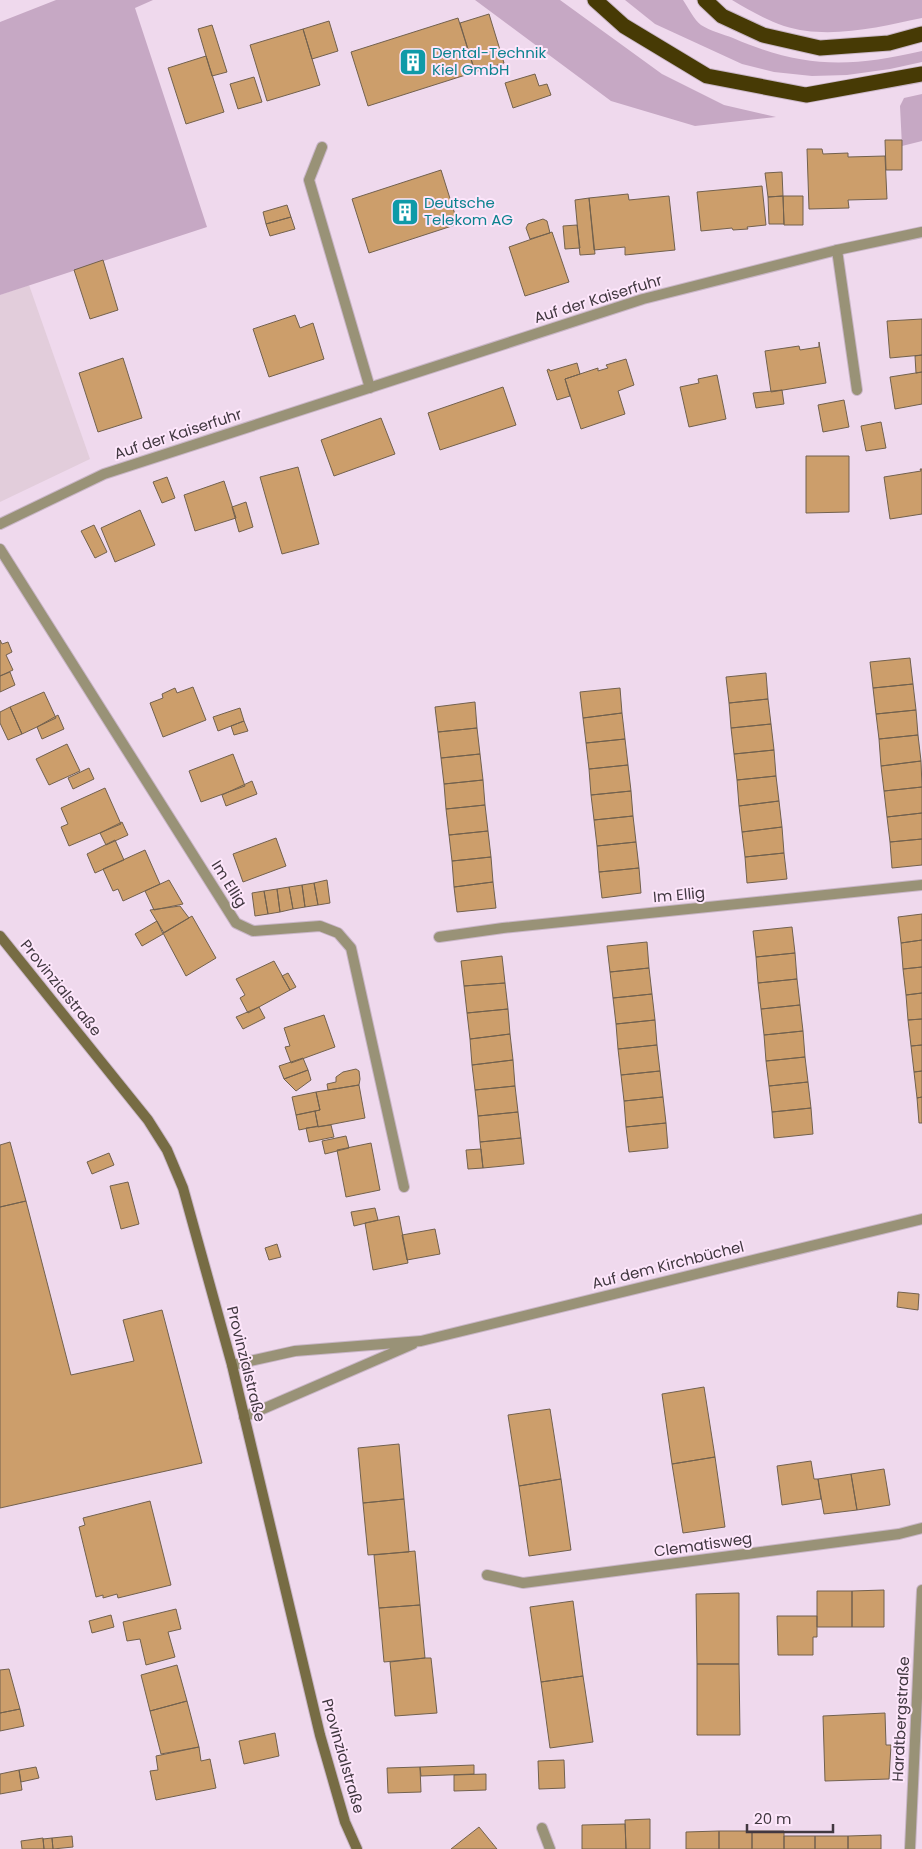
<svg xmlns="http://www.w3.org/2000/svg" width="922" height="1849" viewBox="0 0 922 1849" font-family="Poppins,sans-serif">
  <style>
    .commercial { fill: #e2cddb }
    .green { fill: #c6a8c4 }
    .building { fill: #cc9e6b; stroke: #72614e }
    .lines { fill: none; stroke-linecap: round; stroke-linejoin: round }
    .service-casing { stroke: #c9b6c7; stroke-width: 12 }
    .minor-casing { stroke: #c9b6c7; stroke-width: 12 }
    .tertiary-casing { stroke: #c9b6c7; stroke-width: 12 }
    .secondary-casing { stroke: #c9b6c7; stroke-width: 12 }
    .motorway-casing { stroke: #c9b6c7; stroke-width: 17 }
    .service { stroke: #999277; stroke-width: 10 }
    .minor { stroke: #999277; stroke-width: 10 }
    .tertiary { stroke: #999277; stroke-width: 10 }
    .secondary { stroke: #776c44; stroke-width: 10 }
    .motorway { stroke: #473a05; stroke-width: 15 }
    .labels { text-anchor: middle; stroke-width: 4; stroke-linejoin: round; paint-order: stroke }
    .culture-label { font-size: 15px; fill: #0d838f; stroke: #fde6fb; text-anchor: start }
    .street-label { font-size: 15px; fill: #413840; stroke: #fde6fb }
  </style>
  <rect width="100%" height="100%" fill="#efd9ed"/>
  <path class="commercial" d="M29 285 90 459 0 502V295Z"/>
  <path class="green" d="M56 0H153L135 8 207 227 0 295V22Z
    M475 0H560L662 74 724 105 776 117 695 126 611 101Z
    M625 0H683C688 7 694 20 701 25 710 31 723 34 733 38 802 68 849 68 922 51V62L890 69 847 75 812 76 774 72 742 64 655 24Z
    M732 0H922V18C879 27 828 40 784 26 766 20 749 10 732 0Z
    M922 94V141L902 146 900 106 904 98Z"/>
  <path class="building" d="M489 14 504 63 475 72 460 23Z
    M458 18 475 72 368 106 351 52Z
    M329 21 338 51 312 59 303 29Z
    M212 25 227 72 212 76 198 29Z
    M303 29 320 85 267 101 250 45Z
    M206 56 224 112 186 124 168 68Z
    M535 74 539 86 547 84 551 95 513 108 505 83Z
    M254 77 262 102 238 109 230 84Z
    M885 140H902V170H886Z
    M807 149H822L823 154 848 153V157L885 156 887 199 848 200 849 208 809 209Z
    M441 170 458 224 369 253 352 199Z
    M782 172 783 196 768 197 765 173Z
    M762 186 766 225 747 227 748 229 733 230 732 228 701 231 697 192Z
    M628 194 629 200 669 196 675 250 625 255V247L594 250 589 198Z
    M783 196 784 224H769L768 197Z
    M783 196H803V225H784Z
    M589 198 595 254 580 255 575 200Z
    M287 205 291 217 266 224 263 212Z
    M291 217 295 229 270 236 266 224Z
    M543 219 547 221 550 233 530 239 526 228 528 224Z
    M577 225 580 248 565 249 563 226Z
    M552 232 569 282 525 296 509 247Z
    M103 260 118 310 90 319 74 270Z
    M295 315 300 328 313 323 324 359 269 377 253 329Z
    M922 319V355L890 358 887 321Z
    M819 342 826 383 771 392 765 351 799 346 800 350 819 347Z
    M922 355V372L916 373 915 356Z
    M123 358 142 418 98 432 79 373Z
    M626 359 634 385 618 391 625 414 581 429 565 379 598 368V371L608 368 606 365Z
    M577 363 580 374 565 379 570 396 557 400 547 370 549 369 550 371Z
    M922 372V404L895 409 890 377Z
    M717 375 726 419 689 427 680 387 699 383 698 379Z
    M503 387 516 425 440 450 428 413Z
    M782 390 784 404 756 408 753 393Z
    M844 400 849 427 823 432 818 405Z
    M381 418 395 454 334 476 321 440Z
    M881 422 886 448 866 451 861 426Z
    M806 456H849V512L806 513Z
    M298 467 319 544 282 554 260 477Z
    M920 469H922V514L890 519 884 477 921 471Z
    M167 477 175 498 162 503 153 482Z
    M224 481 236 518 195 531 184 495Z
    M246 502 253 527 239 532 232 507Z
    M140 510 155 545 115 562 101 528Z
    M94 525 107 552 95 558 81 531Z
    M0 640 2 644 8 642 12 652 6 655 13 670 0 676Z
    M910 658 913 684 873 688 870 662Z
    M10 672 15 685 0 692V676Z
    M766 673 768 699 729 703 726 677Z
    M913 684 916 710 876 714 873 688Z
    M193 687 206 720 163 737 150 703 163 698 162 694 175 688 177 693Z
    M620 688 622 713 583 718 580 692Z
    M44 692 56 718 22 734 10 707Z
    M768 699 771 724 731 728 729 703Z
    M475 702 477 728 438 732 435 707Z
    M10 707 22 734 8 740 0 723V712Z
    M240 708 244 721 218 731 213 717Z
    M916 710 918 735 879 739 876 714Z
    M622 713 625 739 586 743 583 718Z
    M58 715 64 729 42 739 37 727Z
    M244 721 248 731 234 735 231 726Z
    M771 724 774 750 734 754 731 728Z
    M477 728 480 754 441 758 438 732Z
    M918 735 921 761 881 766 879 739Z
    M625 739 628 765 589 769 586 743Z
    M67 744 80 771 49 785 36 759Z
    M774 750 776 776 737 780 734 754Z
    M233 754 245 786 201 802 189 771Z
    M480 754 483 780 444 784 441 758Z
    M921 761 922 787 884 791 881 766Z
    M628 765 631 791 591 795 589 769Z
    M89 768 94 779 73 789 68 778Z
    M776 776 779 801 739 806 737 780Z
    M483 780 485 805 446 809 444 784Z
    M252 781 257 794 226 806 222 795Z
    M922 787V813L887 817 884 791Z
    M105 788 121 824 69 846 61 827 68 824 61 808Z
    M631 791 633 816 594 820 591 795Z
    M779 801 782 827 742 832 739 806Z
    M485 805 488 831 449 835 446 809Z
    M922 813V839L890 842 887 817Z
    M633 816 636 842 597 846 594 820Z
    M122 822 128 835 106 845 100 833Z
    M782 827 784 853 745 857 742 832Z
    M488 831 491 857 452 861 449 835Z
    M276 838 286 866 243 882 233 854Z
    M922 839V865L892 868 890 842Z
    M115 840 124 860 95 873 87 854Z
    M636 842 639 868 599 872 597 846Z
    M145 850 160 884 123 901 118 889 113 891 103 869Z
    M784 853 787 879 747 883 745 857Z
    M491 857 493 882 454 887 452 861Z
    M639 868 641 893 602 898 599 872Z
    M169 880 183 904 154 910 145 891Z
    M327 880 330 903 318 905 314 883Z
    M493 882 496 908 457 912 454 887Z
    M314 883 318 905 305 907 302 885Z
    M302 885 305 907 293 909 289 887Z
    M289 887 293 909 280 912 277 889Z
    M277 889 280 912 268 914 264 891Z
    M264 891 268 914 255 916 252 893Z
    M180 906 189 918 164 933 150 910Z
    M922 914V940L901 943 898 917Z
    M192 916 216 958 186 976 163 933Z
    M157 921 163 934 142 946 135 934Z
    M792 927 795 953 756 957 753 931Z
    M922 940V967L903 969 901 943Z
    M647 942 649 968 610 972 607 946Z
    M795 953 797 979 758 983 756 957Z
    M502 956 505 983 464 986 461 961Z
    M274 961 290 990 248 1013 240 998 245 995 236 979Z
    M922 967V993L906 995 903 969Z
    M649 968 652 994 613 998 610 972Z
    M288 973 296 987 290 990 282 976Z
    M797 979 800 1005 761 1009 758 983Z
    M505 983 508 1009 467 1013 464 986Z
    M922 993V1019L908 1020 906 995Z
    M652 994 655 1020 616 1024 613 998Z
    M800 1005 803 1031 764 1035 761 1009Z
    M259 1007 265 1018 243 1029 236 1017Z
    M508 1009 510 1034 470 1039 467 1013Z
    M324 1015 335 1047 291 1063 285 1047 290 1046 284 1028Z
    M922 1019V1045L911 1046 908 1020Z
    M655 1020 657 1045 618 1049 616 1024Z
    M803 1031 805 1057 766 1061 764 1035Z
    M510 1034 513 1060 472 1065 470 1039Z
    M657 1045 660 1071 621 1075 618 1049Z
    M922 1045V1071L914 1072 911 1046Z
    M805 1057 808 1082 769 1086 766 1061Z
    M303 1058 308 1070 284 1079 279 1066Z
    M513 1060 515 1086 475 1090 472 1065Z
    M356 1069 359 1071 360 1079 359 1085 328 1090 327 1084 336 1082V1077L343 1072Z
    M308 1070 311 1080 296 1091 284 1079Z
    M660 1071 663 1097 624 1101 621 1075Z
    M922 1071V1097L917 1098 914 1072Z
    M808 1082 811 1108 772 1112 769 1086Z
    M359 1085 365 1118 318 1127 315 1111 320 1110 316 1092Z
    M515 1086 518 1112 478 1116 475 1090Z
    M316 1092 320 1110 296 1115 292 1097Z
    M663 1097 666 1123 626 1127 624 1101Z
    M922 1097V1123H919L917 1098Z
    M811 1108 813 1134 774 1138 772 1112Z
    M315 1111 318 1126 299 1130 296 1115Z
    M518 1112 521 1138 480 1142 478 1116Z
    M666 1123 668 1148 629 1152 626 1127Z
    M331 1125 334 1137 309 1142 306 1128Z
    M346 1136 349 1148 325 1154 322 1141Z
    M521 1138 524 1164 483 1168 480 1142Z
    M10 1142 26 1201 0 1207V1145Z
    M371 1143 380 1190 346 1197 337 1150Z
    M481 1149 483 1168 468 1169 466 1150Z
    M109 1153 114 1165 92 1174 87 1162Z
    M128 1182 139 1224 121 1229 110 1186Z
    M26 1201 71 1375 134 1361 123 1320 162 1310 202 1463 0 1508V1207Z
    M375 1208 378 1220 354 1226 351 1212Z
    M399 1216 408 1263 373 1270 365 1223Z
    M435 1229 440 1254 407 1260 402 1235Z
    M277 1244 281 1257 269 1260 265 1248Z
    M898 1292 919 1294 918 1310 897 1307Z
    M704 1387 715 1457 672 1464 662 1394Z
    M550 1409 561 1479 519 1486 508 1415Z
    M399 1444 404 1499 363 1503 358 1448Z
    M715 1457 725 1527 683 1533 672 1464Z
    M811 1461 814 1479H818L821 1499 782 1505 777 1466Z
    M884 1469 890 1505 857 1510 851 1474Z
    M851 1474 857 1510 824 1514 818 1479Z
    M561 1479 571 1550 529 1556 519 1486Z
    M404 1499 409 1552 368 1555 363 1503Z
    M150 1501 171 1585 118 1598 117 1594 103 1598V1595L96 1597 79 1527 85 1525 83 1518Z
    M415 1551 420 1605 379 1608 374 1555Z
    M884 1590V1627H852V1591Z
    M817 1591H852V1627H817Z
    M739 1593V1664H697L696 1594Z
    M573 1601 583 1676 541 1682 530 1607Z
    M420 1605 425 1658 384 1662 379 1608Z
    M176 1609 181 1629 168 1632 175 1657 146 1665 140 1639 127 1641 123 1622Z
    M111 1615 114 1627 92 1633 89 1621Z
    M777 1616H817V1637H813V1655H778Z
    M425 1658H431L437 1713 395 1716 390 1662Z
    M697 1664H739L740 1735H697Z
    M177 1665 187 1701 150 1711 141 1675Z
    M9 1669 20 1709 0 1713V1670Z
    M583 1676 593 1742 550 1748 541 1682Z
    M187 1701 199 1747 161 1754 150 1711Z
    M20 1709 24 1726 0 1731V1713Z
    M885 1713 886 1745H891L889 1779 825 1781 823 1716Z
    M275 1733 279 1756 244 1764 239 1741Z
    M199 1747 201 1761 210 1759 216 1788 156 1800 150 1771 158 1770 156 1756Z
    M564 1760 565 1788 539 1789 538 1761Z
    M474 1765V1774L421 1776 420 1767Z
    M36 1767 39 1778 21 1782 19 1770Z
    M420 1767 421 1792 388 1793 387 1768Z
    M19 1770 22 1790 0 1794V1774Z
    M486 1774V1790L454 1791V1775Z
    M650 1819V1849H626L625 1820Z
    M625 1824 626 1849H582V1825Z
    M479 1827 497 1849H451Z
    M719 1831H752V1849H719Z
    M719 1831V1849H686V1832Z
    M752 1831H784V1849H752Z
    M881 1835V1849H848V1836Z
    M72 1836 73 1847 53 1849 52 1838Z
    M784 1836H815V1849H784Z
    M815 1836H848V1849H815Z
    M43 1838 44 1849H22L21 1841Z
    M52 1838 53 1849H44L43 1839Z"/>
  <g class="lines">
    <g class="service-casing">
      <path id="service" d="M837 250 857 390"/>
    </g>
    <g class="minor-casing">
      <path id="minor" d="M322 147 309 180 370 388
        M0 524 104 474 643 299 837 250 922 232
        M0 549 236 923 253 931 320 926 338 933 351 948 404 1187
        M439 937 503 928 922 885
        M487 1575 523 1583 899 1534 922 1528
        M542 1828 550 1849
        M910 1849 922 1590"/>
    </g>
    <g class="tertiary-casing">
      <path id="tertiary" d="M232 1365 295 1351 421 1341 922 1219
        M244 1417 413 1344"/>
    </g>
    <g class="secondary-casing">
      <path id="secondary" d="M0 936 148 1120 167 1150 183 1188 232 1365 320 1735 345 1822 357 1849"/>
    </g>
    <g class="motorway-casing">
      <path id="motorway" d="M595 0 624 26 707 76 806 95 922 74
        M705 0 722 16 763 35 820 48 889 43 922 34"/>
    </g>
    <use href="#service" class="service"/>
    <use href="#minor" class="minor"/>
    <use href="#tertiary" class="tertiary"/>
    <use href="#secondary" class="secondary"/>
    <use href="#motorway" class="motorway"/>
  </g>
  <defs>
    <g id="building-square" transform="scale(1.4375)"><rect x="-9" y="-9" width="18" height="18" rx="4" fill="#0f9aa8" stroke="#fde6fb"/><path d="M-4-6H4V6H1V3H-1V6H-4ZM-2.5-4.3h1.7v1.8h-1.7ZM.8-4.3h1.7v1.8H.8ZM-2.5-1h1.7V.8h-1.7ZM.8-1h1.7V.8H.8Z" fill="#fff"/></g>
  </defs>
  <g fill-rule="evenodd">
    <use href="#building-square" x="413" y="62"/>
    <use href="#building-square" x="405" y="212"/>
  </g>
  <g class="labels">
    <g class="culture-label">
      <text x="432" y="58">Dental-Technik<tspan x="432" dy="17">Kiel GmbH</tspan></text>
      <text x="424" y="208">Deutsche<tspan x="424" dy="17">Telekom AG</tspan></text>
    </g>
    <g class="street-label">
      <text transform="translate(598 299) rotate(-17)" y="5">Auf der Kaiserfuhr</text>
      <text transform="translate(178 434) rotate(-18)" y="5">Auf der Kaiserfuhr</text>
      <text transform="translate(229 884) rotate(58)" y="5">Im Ellig</text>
      <text transform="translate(679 895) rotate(-5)" y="5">Im Ellig</text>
      <text transform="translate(61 988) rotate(51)" y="5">Provinzialstraße</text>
      <text transform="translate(668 1265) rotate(-14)" y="5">Auf dem Kirchbüchel</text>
      <text transform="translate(246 1364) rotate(76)" y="5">Provinzialstraße</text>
      <text transform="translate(703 1545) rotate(-8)" y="5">Clematisweg</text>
      <text transform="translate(901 1719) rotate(-87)" y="5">Hardtbergstraße</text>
      <text transform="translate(343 1756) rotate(74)" y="5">Provinzialstraße</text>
    </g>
  </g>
  <path d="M747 1824v8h86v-8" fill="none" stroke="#413840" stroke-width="2.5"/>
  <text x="754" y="1824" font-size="15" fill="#413840" stroke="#fde6fb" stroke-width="4" paint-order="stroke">20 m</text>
</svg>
